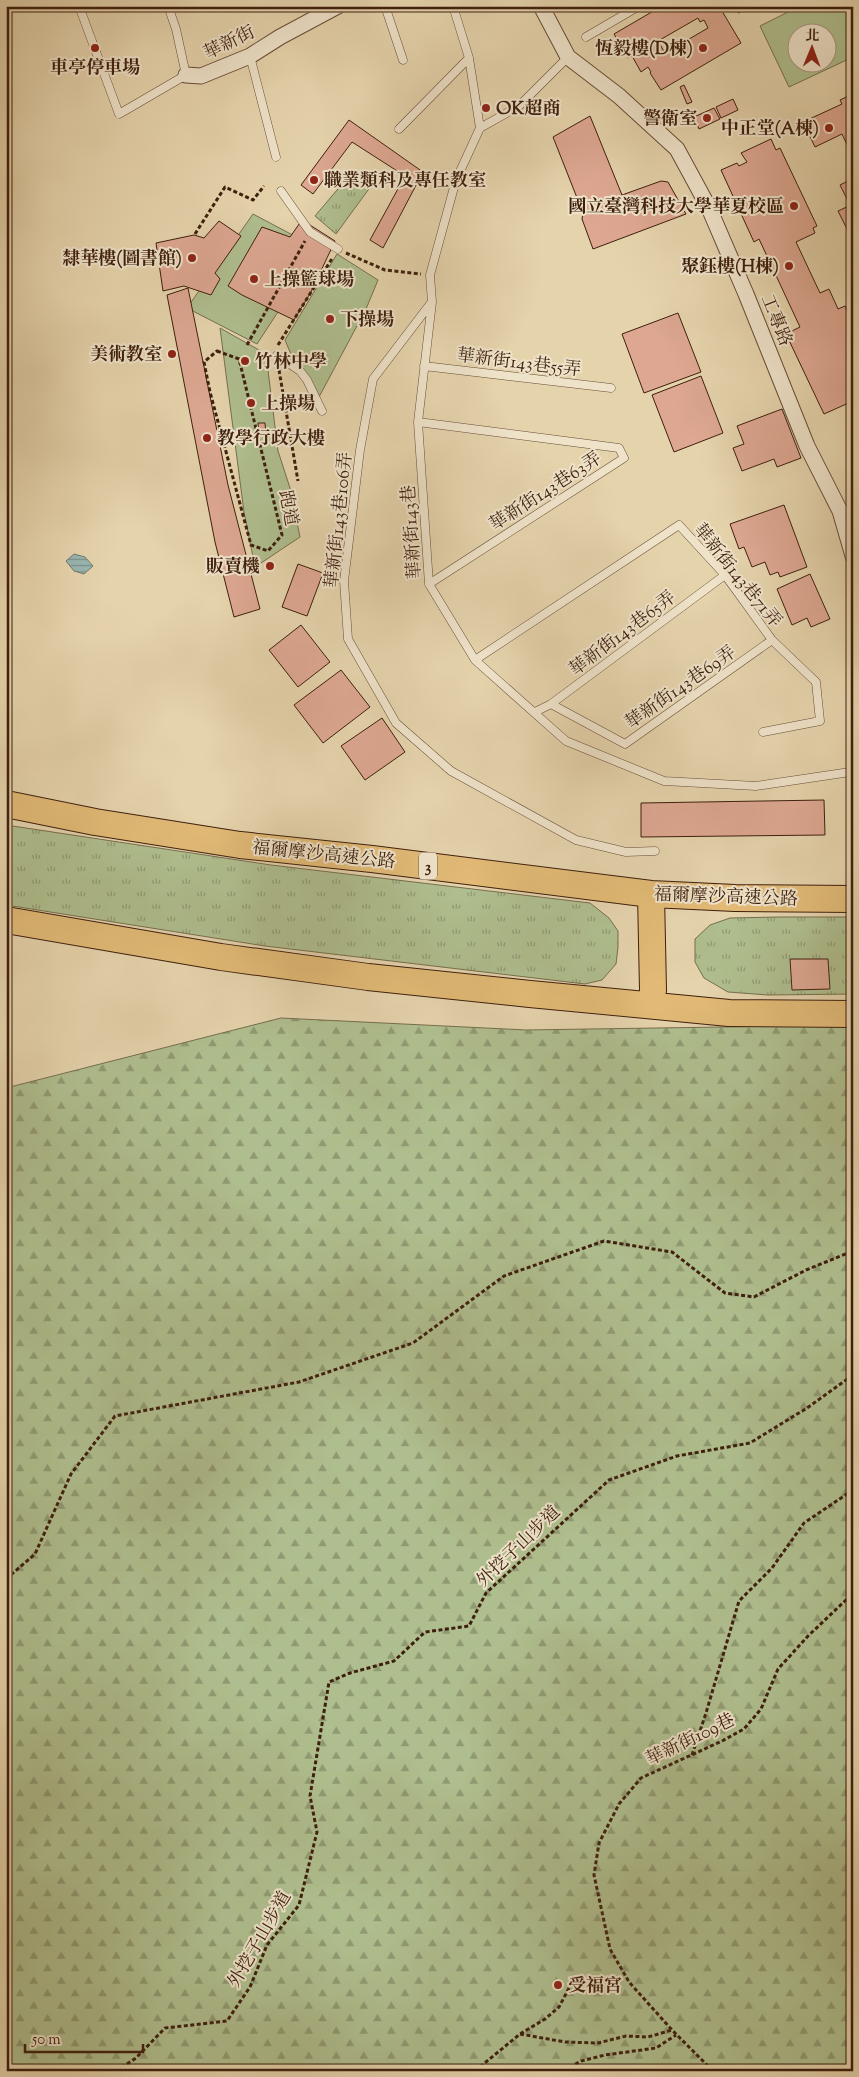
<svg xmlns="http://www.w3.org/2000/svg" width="859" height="2077" viewBox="0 0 859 2077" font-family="'Sorts Mill Goudy','Noto Serif TC',serif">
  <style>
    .grass { fill: url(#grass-tufts); stroke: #766e4e }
    .forest { fill: url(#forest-firs); stroke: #766e4e }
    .garden { fill: #afbe8e; stroke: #766e4e; fill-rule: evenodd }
    .water { fill: url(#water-rules); stroke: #737a70 }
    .building { fill: #dda791; stroke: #3e1f0e; fill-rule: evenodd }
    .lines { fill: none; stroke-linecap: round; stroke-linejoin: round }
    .service-casing { stroke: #684c36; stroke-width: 9 }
    .minor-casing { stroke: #684c36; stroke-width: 17 }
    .motorway-casing { stroke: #3e1f0e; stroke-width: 28 }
    .path { stroke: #3e1f0e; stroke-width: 3; stroke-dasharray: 4 2.5; stroke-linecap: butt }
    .service { stroke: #eee2c9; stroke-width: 8 }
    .minor { stroke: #eee2c9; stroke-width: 15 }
    .motorway { stroke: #e2ba76; stroke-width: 26 }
    .poi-dot { fill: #8f2418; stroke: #eee2c9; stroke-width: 2 }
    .labels { text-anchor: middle; stroke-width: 4; stroke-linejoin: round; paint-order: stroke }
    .shield { fill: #eee2c9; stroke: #735a46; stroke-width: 1 }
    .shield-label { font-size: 16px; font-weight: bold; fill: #3e1f0e }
    .street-label { font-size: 18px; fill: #3e1f0e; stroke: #eee2c9 }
    .poi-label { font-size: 18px; font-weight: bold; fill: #3e1f0e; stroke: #eee2c9; text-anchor: end }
  </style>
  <defs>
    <pattern id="grass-tufts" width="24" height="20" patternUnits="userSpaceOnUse" patternTransform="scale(1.25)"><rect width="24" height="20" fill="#afbe8e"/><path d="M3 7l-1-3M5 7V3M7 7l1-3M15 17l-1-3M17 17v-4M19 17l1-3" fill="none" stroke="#909a72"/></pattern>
    <pattern id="forest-firs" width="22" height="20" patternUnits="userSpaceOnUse" patternTransform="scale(1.25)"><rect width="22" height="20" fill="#afbe8e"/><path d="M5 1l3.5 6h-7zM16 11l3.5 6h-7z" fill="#909a72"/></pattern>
    <pattern id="water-rules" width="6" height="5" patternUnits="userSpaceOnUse" patternTransform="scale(1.25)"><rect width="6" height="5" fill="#97b6b1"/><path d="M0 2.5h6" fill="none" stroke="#7d938e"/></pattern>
  </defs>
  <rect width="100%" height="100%" fill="#e5d3ac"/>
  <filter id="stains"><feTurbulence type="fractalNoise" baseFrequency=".004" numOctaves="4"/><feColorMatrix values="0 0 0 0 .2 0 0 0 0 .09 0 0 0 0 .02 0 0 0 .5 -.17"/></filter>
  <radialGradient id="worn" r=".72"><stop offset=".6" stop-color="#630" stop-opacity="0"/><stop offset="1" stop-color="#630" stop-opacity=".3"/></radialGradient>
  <path class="grass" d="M354 170 371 186 336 234 315 216Z
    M6 825 271 865 590 903 609 918 618 931V947L616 964 602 980 585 984 265 946 6 905Z
    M779 917H853V994L768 995 728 992 704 978 695 962V939L710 925 730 918Z"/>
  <path class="forest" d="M281 1018 526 1030 853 1025V2071H6V1088Z"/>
  <path class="garden" d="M800 6H853V57L789 87 760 26ZM796 32H826V62H796Z
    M253 214 319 249 257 344 187 308Z
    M337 254 378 280 366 309 319 397 295 364 285 340Z
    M220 328 266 354 278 451 290 488 300 537 255 567 244 512Z"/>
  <path class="water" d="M74 554 85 557 93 566 84 574 74 571 66 561Z"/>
  <path class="building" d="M662 6H719L741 43 661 90 650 73 651 72 648 67 641 72 632 56 628 58 614 34ZM698 18 700 22 704 20 708 28 665 53 658 41Z
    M735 6H752L738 13Z
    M684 85 692 102 687 104 680 87Z
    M853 94V157L842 134 815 147 803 122 842 104 840 100Z
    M733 99 738 110 721 118 716 107Z
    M714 108 720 119 699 129 694 117Z
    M590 116 622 195 661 181 668 182 686 214 593 249 582 219 583 213 553 137Z
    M349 120 423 172 383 248 370 240 405 176 352 142 313 194 301 185Z
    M771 139 776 150 780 148 817 226 813 228 815 233 796 242 820 293 829 289 838 309 845 306 853 323V401L824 414 786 334 800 327 759 239 754 242 721 170 737 163 739 166 747 162 741 153Z
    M853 167V204L850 205 840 185 852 179 848 169Z
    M853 204V241L838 211Z
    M302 220 335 241 311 292 294 320 242 295 228 286 262 227 290 237Z
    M219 221 241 236 215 273 220 279 211 295 184 286 163 291 156 243 194 235 204 238Z
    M188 288 228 485 260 609 234 617 215 542 167 295Z
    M678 313 701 372 644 393 622 334Z
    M701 376 723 433 674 452 652 395Z
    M782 409 801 458 777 467 774 459 742 471 733 448 744 444 737 426Z
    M258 423H265L266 435H259Z
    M784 505 807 567 780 577 778 572 770 575 765 562 752 567 744 547 739 549 730 524Z
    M298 564 323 573 307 616 282 607Z
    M810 574 830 619 811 627 807 618 792 625 777 589Z
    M301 625 330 662 298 687 269 650Z
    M341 670 370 707 323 743 294 705Z
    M382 718 405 752 365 780 341 746Z
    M853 776V800L848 777Z
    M824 800 825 835 641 837V803Z
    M790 959H828L830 989 792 990Z"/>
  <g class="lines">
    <g class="service-casing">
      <path id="service" d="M79 6 119 114 186 75 176 29 168 6
        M385 6 403 60
        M453 6 469 58 480 128
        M586 37 639 6
        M250 56 276 157
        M568 57 519 106 480 128 456 180 430 275 432 302 418 422 429 584 475 660 566 741 664 781 756 786 850 772 853 767
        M399 129 469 58
        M281 191 310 232 338 249
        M431 303 373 379 360 450 344 581 348 639 396 723 451 771 576 840 626 852 655 851
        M277 355 300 371 307 380 322 411
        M424 366 611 388
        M418 422 619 448 624 458 429 584
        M840 511 853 509
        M475 660 679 525 725 575 772 640 816 682 820 721 763 732
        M551 704 625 744 772 640
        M535 712 551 704 725 575"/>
    </g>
    <g class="minor-casing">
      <path id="minor" d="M541 6 568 57 619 96 677 149 709 208 746 294 807 446 840 511 853 556
        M186 75 201 76 250 56 280 37 338 6"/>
    </g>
    <g class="motorway-casing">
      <path id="motorway" d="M6 804 95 822 240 845 372 859 651 894 735 898 853 899
        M6 920 221 957 368 977 530 994 729 1013 853 1014
        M651 1006 653 990 651 894"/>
    </g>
    <path class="path" d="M195 234 225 187 253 200 264 186
      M346 253 385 270 421 274
      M247 345 305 241
      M278 345 333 257
      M217 351 239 359 282 535 268 551 251 545 210 392 204 362Z
      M279 370 298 481
      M6 1579 35 1554 71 1474 115 1416 299 1382 413 1343 504 1276 604 1241 672 1252 725 1293 754 1297 806 1270 853 1251
      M692 1755 706 1713 739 1601 772 1568 804 1523 853 1490
      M520 2034 565 2042 598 2043 626 2036 648 2037 672 2030
      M116 2071 136 2058 165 2028 227 2021 250 1987 267 1945 299 1905 317 1832 310 1796 329 1682 350 1673 394 1661 425 1632 469 1626 486 1593 609 1480 677 1456 750 1443 807 1408 853 1375
      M475 2071 520 2034 545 2019 559 2007 569 1988
      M564 2071 581 2061 605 2055 656 2048 676 2035
      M713 2071 672 2030 629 1982 610 1949 594 1875 599 1843 619 1804 641 1778 722 1741 744 1729 761 1709 778 1669 808 1636 846 1600 853 1596"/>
    <use href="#service" class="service"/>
    <use href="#minor" class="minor"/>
    <use href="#motorway" class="motorway"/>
  </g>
  <g class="poi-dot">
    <circle cx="95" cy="48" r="5"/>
    <circle cx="703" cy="48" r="5"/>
    <circle cx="486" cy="108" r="5"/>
    <circle cx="707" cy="118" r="5"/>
    <circle cx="829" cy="128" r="5"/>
    <circle cx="314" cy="180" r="5"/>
    <circle cx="794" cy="206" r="5"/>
    <circle cx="192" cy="258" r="5"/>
    <circle cx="789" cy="266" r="5"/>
    <circle cx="254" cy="279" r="5"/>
    <circle cx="330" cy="319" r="5"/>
    <circle cx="172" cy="354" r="5"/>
    <circle cx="245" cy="361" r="5"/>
    <circle cx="251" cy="403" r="5"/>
    <circle cx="207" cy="438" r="5"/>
    <circle cx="270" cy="566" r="5"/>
    <circle cx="558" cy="1985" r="5"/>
  </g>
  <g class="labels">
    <rect class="shield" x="419" y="852.5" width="18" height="27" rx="4"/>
    <g class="shield-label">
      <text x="428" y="872">3</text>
    </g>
    <g class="street-label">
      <text transform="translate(229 42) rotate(-26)" y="6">華新街</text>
      <text transform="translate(777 320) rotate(68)" y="6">工專路</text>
      <text transform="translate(519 362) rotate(7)" y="6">華新街143巷55弄</text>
      <text transform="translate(545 491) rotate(-33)" y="6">華新街143巷63弄</text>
      <text transform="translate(289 508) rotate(79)" y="6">跑道</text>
      <text transform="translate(338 520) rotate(-84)" y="6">華新街143巷106弄</text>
      <text transform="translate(411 532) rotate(-94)" y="6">華新街143巷</text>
      <text transform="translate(738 575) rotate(51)" y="6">華新街143巷71弄</text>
      <text transform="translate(622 633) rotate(-37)" y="6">華新街143巷65弄</text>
      <text transform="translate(680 687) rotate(-35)" y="6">華新街143巷69弄</text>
      <text transform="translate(324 854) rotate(6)" y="6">福爾摩沙高速公路</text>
      <text transform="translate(726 896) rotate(2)" y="6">福爾摩沙高速公路</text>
      <text transform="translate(518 1546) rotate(-44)" y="6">外挖子山步道</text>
      <text transform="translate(690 1739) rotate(-26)" y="6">華新街109巷</text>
      <text transform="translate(259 1939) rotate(-60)" y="6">外挖子山步道</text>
    </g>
    <g class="poi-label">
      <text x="693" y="54">恆毅樓(D棟)</text>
      <text x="95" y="73" text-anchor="middle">車亭停車場</text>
      <text x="496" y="114" text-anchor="start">OK超商</text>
      <text x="697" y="124">警衛室</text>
      <text x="819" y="134">中正堂(A棟)</text>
      <text x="324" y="186" text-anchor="start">職業類科及專任教室</text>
      <text x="784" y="212">國立臺灣科技大學華夏校區</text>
      <text x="182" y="264">隸華樓(圖書館)</text>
      <text x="779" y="272">聚鈺樓(H棟)</text>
      <text x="264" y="285" text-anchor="start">上操籃球場</text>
      <text x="340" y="325" text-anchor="start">下操場</text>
      <text x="162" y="360">美術教室</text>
      <text x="255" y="367" text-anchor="start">竹林中學</text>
      <text x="261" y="409" text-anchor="start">上操場</text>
      <text x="217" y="444" text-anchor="start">教學行政大樓</text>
      <text x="260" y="572">販賣機</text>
      <text x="568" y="1991" text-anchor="start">受福宮</text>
    </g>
  </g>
  <rect width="859" height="2077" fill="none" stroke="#e5d3ac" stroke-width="25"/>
  <rect x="8" y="8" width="844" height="2062" fill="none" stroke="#3e1f0e" stroke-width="2.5"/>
  <rect x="12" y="12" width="834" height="2052" fill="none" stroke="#3e1f0e"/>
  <g transform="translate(812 48) rotate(1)"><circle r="24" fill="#eee2c9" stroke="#a8947e"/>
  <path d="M0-4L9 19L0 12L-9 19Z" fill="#8f2418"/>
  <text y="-8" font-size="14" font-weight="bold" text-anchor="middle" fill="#3e1f0e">北</text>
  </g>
  <path d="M25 2044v8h118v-8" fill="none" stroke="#3e1f0e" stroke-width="2.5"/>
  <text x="32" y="2044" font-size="15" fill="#3e1f0e" stroke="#eee2c9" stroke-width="4" paint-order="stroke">50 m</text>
  <rect width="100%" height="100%" filter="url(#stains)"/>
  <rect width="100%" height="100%" fill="url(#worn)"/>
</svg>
